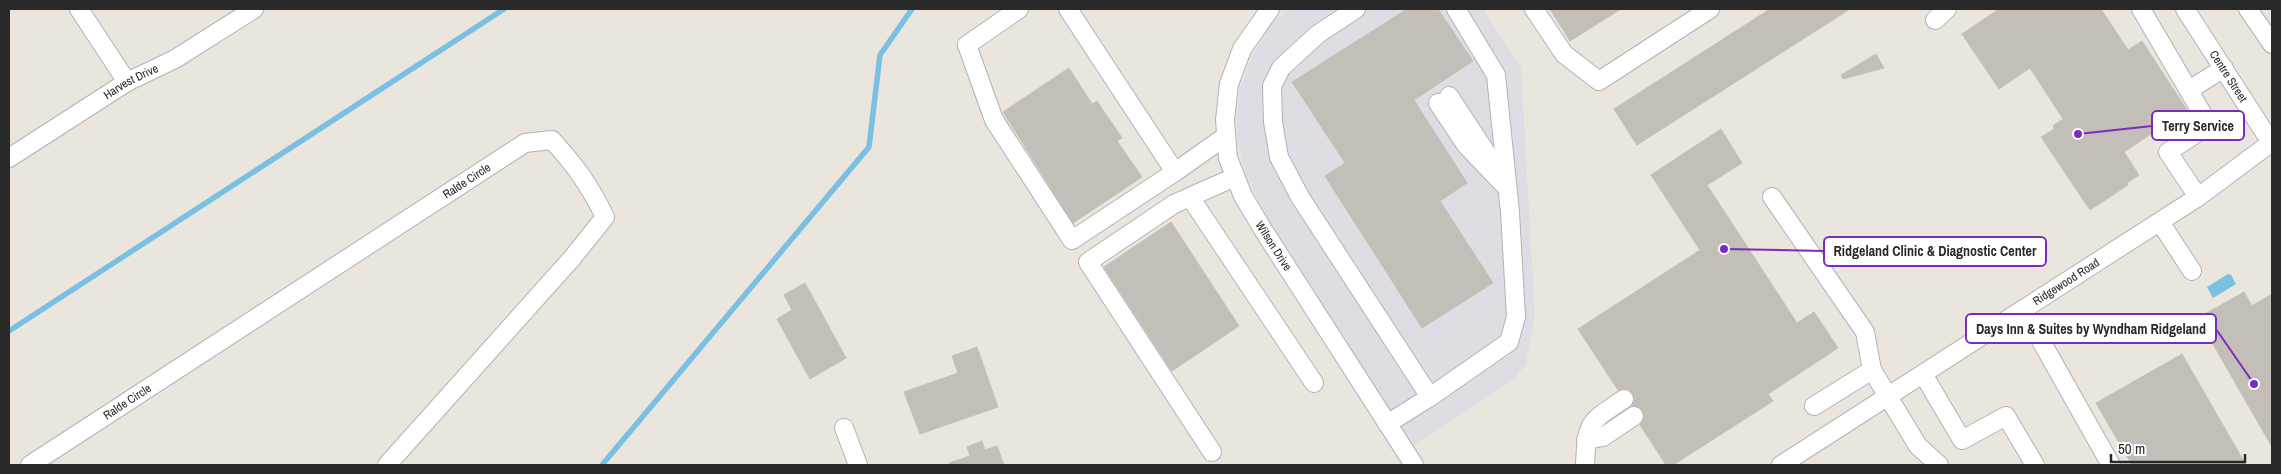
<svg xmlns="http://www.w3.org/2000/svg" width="2281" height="474" viewBox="0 0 2281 474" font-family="'Archivo Narrow',sans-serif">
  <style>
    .industrial { fill: #dfdde3 }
    .water { fill: #79c0e3 }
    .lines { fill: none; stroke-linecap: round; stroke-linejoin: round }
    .stream { stroke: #79c0e3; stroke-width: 5.5 }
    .building { fill: #c3bfb8; stroke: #c5c1b6 }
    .minor-casing { stroke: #b0b2bc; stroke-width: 20 }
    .minor { stroke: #fff; stroke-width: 18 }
    .labels { text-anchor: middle; stroke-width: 4.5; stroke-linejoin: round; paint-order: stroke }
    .street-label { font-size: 12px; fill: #292929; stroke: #fff }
    .leader { fill: none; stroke: #7b2cbf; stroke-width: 2 }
    .callout-dot { fill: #7b2cbf; stroke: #fff; stroke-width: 2 }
    .callout { fill: #fff; stroke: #7b2cbf; stroke-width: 2 }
    .callout-label { font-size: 14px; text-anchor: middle; font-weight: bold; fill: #292929 }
  </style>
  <rect width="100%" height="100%" fill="#eae5dd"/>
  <path class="industrial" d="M1289 9H1483L1521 68 1535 314 1526 364 1513 380 1413 445 1268 219 1245 173 1238 143 1237 115 1240 87 1253 55 1271 24Z"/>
  <path class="water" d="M2228 274 2231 275 2236 284 2213 298 2207 287Z"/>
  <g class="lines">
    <path class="stream" d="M9 331 504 9
      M602 465 869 147 880 55 912 9"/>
  </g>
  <path class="building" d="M1407 9H1438L1473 61 1414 100 1467 183 1440 201 1493 283 1422 328 1325 176 1345 163 1292 82Z
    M1550 9H1621L1570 41Z
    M1770 9H1850L1637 145 1614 109Z
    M1999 9H2101L2128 50 2142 41 2187 110 2124 152 2139 175 2127 183 2128 185 2090 210 2041 137 2053 130 2054 125 2063 119 2030 68 1999 89 1962 34Z
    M1876 54 1884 68 1843 79 1841 75Z
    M1069 68 1092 104 1097 101 1122 138 1117 141 1142 177 1073 223 1003 112Z
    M1721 129 1742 163 1707 185 1797 323 1814 312 1838 348 1768 394 1773 401 1673 465H1666L1640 425 1644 415 1639 407 1632 406 1635 399 1633 394 1628 389 1618 390 1578 329 1700 250 1651 175Z
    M1171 222 1239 326 1172 371 1104 267Z
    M805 283 846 358 810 379 777 319 792 310 784 295Z
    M2244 292 2252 306 2272 294V447L2198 318Z
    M977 347 998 407 920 434 904 392 958 373 952 356Z
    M2182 354 2246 465H2132L2096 403Z
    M982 441 985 450 997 446 1004 465H950L949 463 970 456 967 447Z"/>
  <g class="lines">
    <g class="minor-casing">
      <g id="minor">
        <path d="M79 9 127 82"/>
        <path d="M1019 9 967 45 994 120 1072 240 1175 172 1226 136"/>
        <path d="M1068 9 1175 172"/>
        <path id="s1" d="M1270 9 1242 49 1229 84 1225 120 1228 158 1243 196 1262 228 1414 465"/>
        <path d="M1356 9 1318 34 1281 68 1272 86 1273 122 1279 157 1300 197 1430 397 1387 424"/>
        <path d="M1534 9 1564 54 1599 81 1710 9"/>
        <path d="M2141 9 2209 125 2168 152 2198 197"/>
        <path id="s2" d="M2185 9 2272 144"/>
        <path d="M2248 9 2272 44"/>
        <path d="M1935 20 1947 9"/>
        <path d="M2189 90 2224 68"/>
        <path d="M1449 96 1491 160"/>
        <path d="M1438 103 1466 145 1507 188"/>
        <path id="s3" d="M9 158 127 82 175 59 254 9"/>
        <path d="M1190 197 1314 383"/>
        <path d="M1772 197 1865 332 1872 370 1918 446 1939 465"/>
        <path d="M2160 222 2192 271"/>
        <path d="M2023 309 2111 465"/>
        <path d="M1923 374 1962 440 2006 416 2035 465"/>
        <path d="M1430 397 1509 342 1516 317 1510 212 1496 75 1456 9"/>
        <path d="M1814 406 1872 370"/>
        <path d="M844 428 858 465"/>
        <path d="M1586 440 1603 437 1634 416"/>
        <path d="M1212 452 1088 262 1174 204 1235 177"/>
        <path id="s4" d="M30 465 525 143 552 140C575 165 590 186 605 217L573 257 387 465"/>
        <path d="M1585 465C1587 421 1588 423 1624 399"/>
        <path id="s5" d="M1781 465 2198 197 2272 142"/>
      </g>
    </g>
    <use href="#minor" class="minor"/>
  </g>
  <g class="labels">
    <g class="street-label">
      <text dy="4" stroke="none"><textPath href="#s2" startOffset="80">Centre Street</textPath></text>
      <text dy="4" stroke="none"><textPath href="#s3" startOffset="144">Harvest Drive</textPath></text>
      <text dy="4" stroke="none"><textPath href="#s4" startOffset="521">Ralde Circle</textPath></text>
      <text dy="4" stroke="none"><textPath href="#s1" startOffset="260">Wilson Drive</textPath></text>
      <text dy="4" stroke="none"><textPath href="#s5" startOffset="339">Ridgewood Road</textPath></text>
      <text dy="4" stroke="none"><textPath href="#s4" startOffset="116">Ralde Circle</textPath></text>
    </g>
  </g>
  <path class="leader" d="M2078 134L2152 126M1724 249L1824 251M2254 384L2216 329"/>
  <g class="callout-dot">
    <circle cx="2078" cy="134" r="5"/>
    <circle cx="1724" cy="249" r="5"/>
    <circle cx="2254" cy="384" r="5"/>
  </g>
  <g class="callout">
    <rect x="2152" y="111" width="92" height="29" rx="5"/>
    <rect x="1824" y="237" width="222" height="29" rx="5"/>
    <rect x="1966" y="314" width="250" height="29" rx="5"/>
  </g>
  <g class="callout-label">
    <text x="2198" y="131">Terry Service</text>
    <text x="1935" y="256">Ridgeland Clinic &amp; Diagnostic Center</text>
    <text x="2091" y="334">Days Inn &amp; Suites by Wyndham Ridgeland</text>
  </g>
  <rect width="2281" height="474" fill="none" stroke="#292929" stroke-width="20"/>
  <path d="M2111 454v8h134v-8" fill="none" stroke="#292929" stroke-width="2.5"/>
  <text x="2118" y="454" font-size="15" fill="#292929" stroke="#ffffff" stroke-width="4" paint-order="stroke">50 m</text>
</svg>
